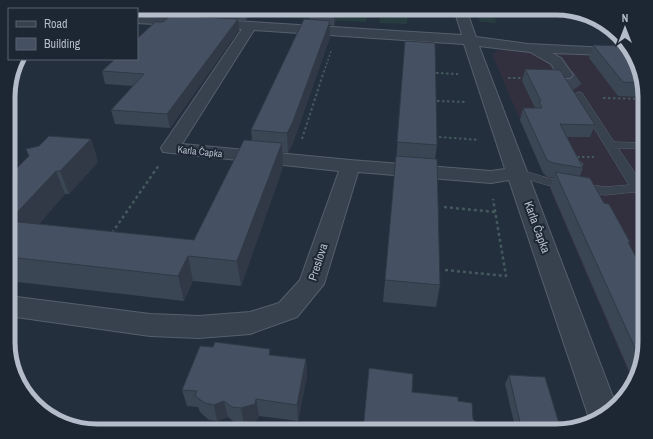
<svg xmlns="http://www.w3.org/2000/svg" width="653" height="439" viewBox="0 0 653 439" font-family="'Archivo Narrow',sans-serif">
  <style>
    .medical { fill: #32303f }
    .green { fill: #263c3f }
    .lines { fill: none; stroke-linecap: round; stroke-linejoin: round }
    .minor-tunnel { stroke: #3a4453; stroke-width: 17; stroke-dasharray: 17 8; stroke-linecap: butt }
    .service-casing { stroke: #565f6c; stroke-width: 1 }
    .minor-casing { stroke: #565f6c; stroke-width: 2 }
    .path-far2 { stroke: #44595c; stroke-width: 1.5; stroke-dasharray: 2 2; stroke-linecap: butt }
    .path-far1 { stroke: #44595c; stroke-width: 2; stroke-dasharray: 2.5 2.5; stroke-linecap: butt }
    .path { stroke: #44595c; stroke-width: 2.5; stroke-dasharray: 3 3; stroke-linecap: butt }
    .service { fill: #38414e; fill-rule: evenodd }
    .minor { fill: #38414e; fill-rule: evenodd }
    .wall { fill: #3b4654 }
    .shaded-wall { fill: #303945 }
    .building { fill: #455162; stroke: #303945 }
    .labels { text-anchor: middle; stroke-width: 4; stroke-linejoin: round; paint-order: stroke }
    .far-street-label { font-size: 10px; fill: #b4bcc9; stroke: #1d2633 }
    .street-label { font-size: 12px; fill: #b4bcc9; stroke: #1d2633 }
    .rim { fill: none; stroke: #b4bcc9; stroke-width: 5 }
  </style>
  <rect width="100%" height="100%" fill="#242f3e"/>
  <path class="medical" d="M500 50 636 58 645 91V348L632 381 492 54Z"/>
  <path class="green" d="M475 9H491L497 23 480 22Z
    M336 10 368 12 366 22 248 16 252 11Z
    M381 13 408 14 407 24 379 23Z"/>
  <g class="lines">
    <path class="minor-tunnel" d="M565 75 579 95"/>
    <g class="service-casing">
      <path id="service" d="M579 92 582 93 614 142 645 143V149L618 148 645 188V199L634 192 605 195 547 185 513 175 511 173 517 169 548 178 605 187 629 185 574 95Z"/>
    </g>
    <g class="minor-casing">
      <path id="minor" d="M454 9H466L476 37 528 44 629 49 635 56 552 53 561 58 573 75 570 78H560L551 64 530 52 479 46 616 405 596 422 592 423 588 415 509 180 491 183 358 172 324 284 297 317 250 334 199 338 150 336 9 316V296L150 314 199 316 250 312 279 303 300 280 339 171 163 152 161 148 242 29 137 23V15L462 35ZM254 30 464 44 505 169 491 171 350 160 182 144Z"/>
    </g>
    <path class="path-far2" d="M324 72 331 51"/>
    <path class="path-far1" d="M436 73 458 74
      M508 78H525
      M603 98 645 99
      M437 101 466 102
      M439 137 479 140
      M302 139 324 71
      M577 157 581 164
      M577 157H594"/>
    <path class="path" d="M581 163 583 167
      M444 207 495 212
      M112 233 159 165
      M445 270 506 276 493 199"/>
    <use href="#service" class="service"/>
    <use href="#minor" class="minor"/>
  </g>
  <path class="wall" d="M339 10 334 26 330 25V37L293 143 288 153 283 152V167L241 286 193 281 184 301 9 281V176L91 139 98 162 69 194H65L39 224 194 240 252 140 251 130 309 19V11Z
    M350 10H399L398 14 350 11Z
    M252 11 246 20H238L239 30 170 128 115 124 111 110 133 86 105 84 102 71 163 22 183 16 182 12Z
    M405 41 437 145 435 159 440 285 436 307 383 302 396 162Z
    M593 45 636 57 645 91V97L618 96 589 58Z
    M525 69 595 125 590 137H567L583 168 580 176 604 203 630 242 629 245 645 348 633 380 550 187 554 177H548L543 173 520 120 523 108H535L522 81Z
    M645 147V159L641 154Z
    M271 355 306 359 307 376 298 421 259 416 257 420 244 424 235 423 228 417 217 421 209 420 200 412 198 407 187 406 182 390Z
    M509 375 556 431H516L505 384Z"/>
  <path class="shaded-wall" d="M334 10H339L334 26Z
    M245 11H252L246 20Z
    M238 19 239 30 170 128 167 114Z
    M330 21V37L293 143 288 153 287 133Z
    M18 59H26L15 67Z
    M91 139 98 162 69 194 60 171Z
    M282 143 283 167 241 286 237 261Z
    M56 171 65 194 10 258 9 221Z
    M188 256 193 281 184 301 178 276Z
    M306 359 307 376 298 421 297 405Z
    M256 399 259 416 257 420 244 424 241 408Z
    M224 401 228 417 217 421 214 405Z"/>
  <path class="building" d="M171 15 238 19 167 114 111 110 144 74 102 71 115 59H137V39L155 22H163Z
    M304 19 330 21 292 124 287 133 251 130Z
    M405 41 435 43 437 145 397 142Z
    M593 45 626 46 636 57 643 83 623 82Z
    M525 69 560 70 595 125 560 124 583 168 553 163 547 160 523 108H542L539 101H541Z
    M49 136 91 139 60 171H56L9 221V176L29 156 26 149 39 146Z
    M244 140 282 143 237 261 188 256 178 276 9 257V221L194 240Z
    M396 156 437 159 440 285 385 280Z
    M555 172 590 178 604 203 609 204 630 242H628L645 274V348L640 359Z
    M215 342 270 349 269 355 306 359 297 405 256 399 255 404 241 408 232 407 224 401 214 405 205 403 195 396 197 391 182 390 200 346 213 347Z
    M369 368 413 374 412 392 458 397V401L472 403 473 419 485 431H363Z
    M509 375 545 377 561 430 556 431H522Z"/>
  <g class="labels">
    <g class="far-street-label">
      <text transform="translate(200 151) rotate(6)" y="4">Karla Čapka</text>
    </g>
    <g class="street-label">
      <text transform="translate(537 227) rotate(70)" y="4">Karla Čapka</text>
      <text transform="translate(318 262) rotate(-72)" y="4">Preslova</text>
    </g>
  </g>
  <path d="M0 0H653V439H0ZM97 15H556A82 82 0 0 1 638 97V342A82 82 0 0 1 556 424H97A82 82 0 0 1 15 342V97A82 82 0 0 1 97 15Z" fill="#1d2633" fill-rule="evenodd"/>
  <path class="rim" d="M97 15H556A82 82 0 0 1 638 97V342A82 82 0 0 1 556 424H97A82 82 0 0 1 15 342V97A82 82 0 0 1 97 15Z"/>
  <rect x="8" y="8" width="130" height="52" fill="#1d2633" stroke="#59626f"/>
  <rect x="16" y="21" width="20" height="6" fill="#38414e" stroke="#59626f"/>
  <text x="44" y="28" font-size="12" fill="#b4bcc9">Road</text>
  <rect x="16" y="38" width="20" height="12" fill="#455162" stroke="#59626f"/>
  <text x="44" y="48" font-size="12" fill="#b4bcc9">Building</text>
  <g transform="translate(625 28)" stroke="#1d2633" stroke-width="3" paint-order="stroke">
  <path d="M0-3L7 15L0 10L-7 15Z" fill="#b4bcc9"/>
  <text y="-6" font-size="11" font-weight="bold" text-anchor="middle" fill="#b4bcc9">N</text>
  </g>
</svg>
